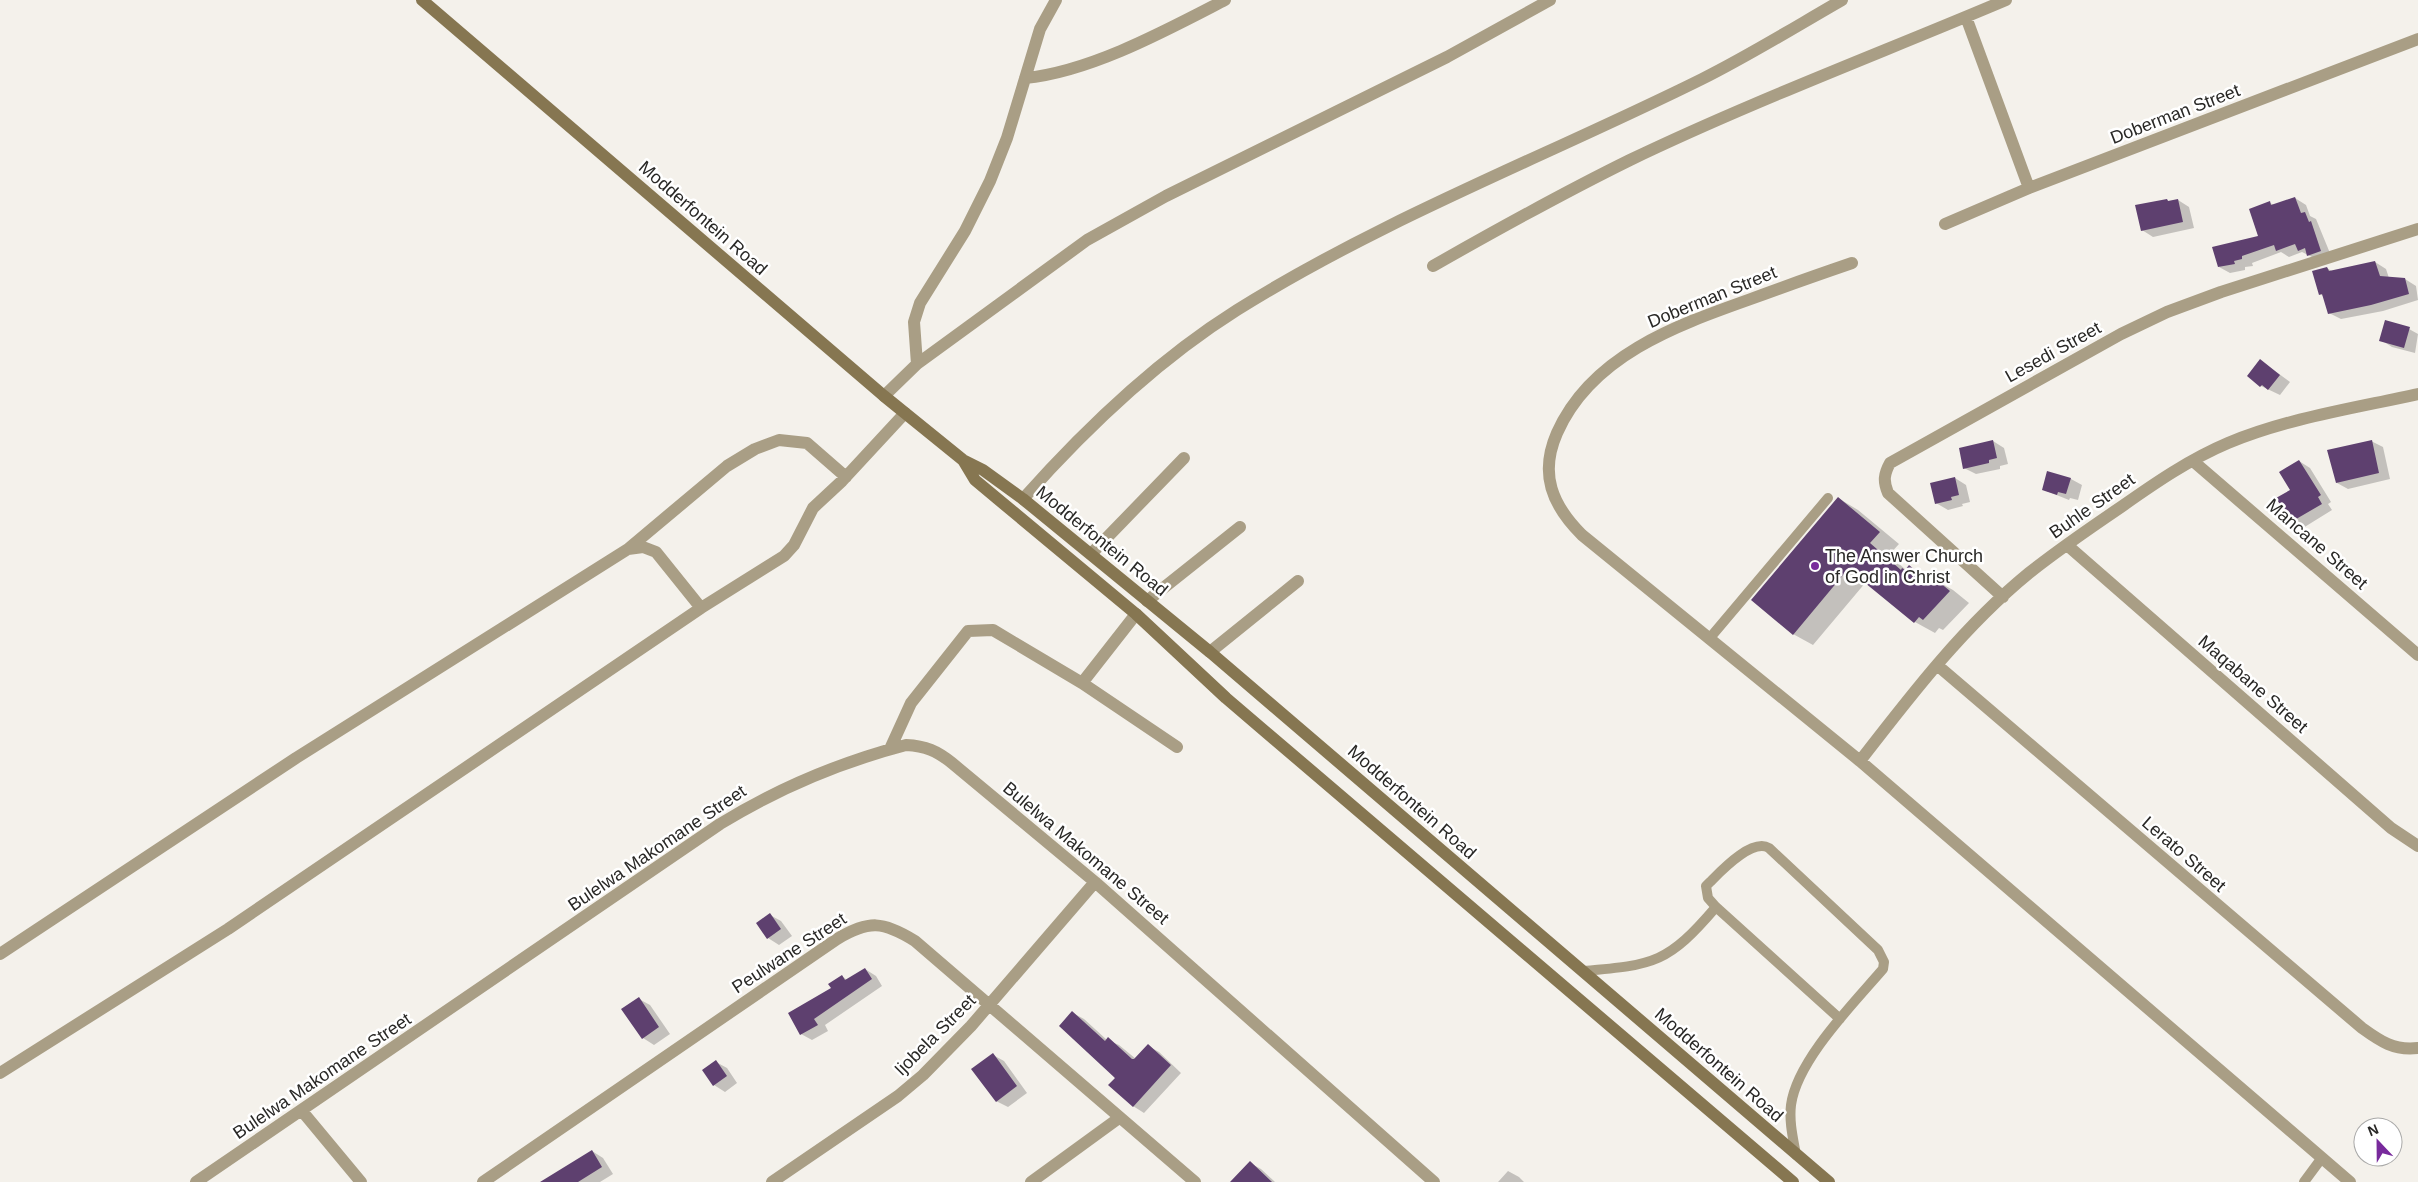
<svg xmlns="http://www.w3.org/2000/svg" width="2418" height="1182" viewBox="0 0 2418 1182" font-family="Arial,sans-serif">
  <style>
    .shadow { fill: #0003 }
    .building { fill: #5e406f }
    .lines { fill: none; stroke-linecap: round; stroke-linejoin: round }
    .lane { stroke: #a99e85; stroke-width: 10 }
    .street { stroke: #a99e85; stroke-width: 12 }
    .secondary { stroke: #867651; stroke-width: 12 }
    .poi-dot { fill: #782a9c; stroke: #fff; stroke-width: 2 }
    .labels { text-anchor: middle; stroke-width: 5; stroke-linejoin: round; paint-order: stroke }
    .street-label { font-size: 18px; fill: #292826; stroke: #fff }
    .poi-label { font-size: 18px; fill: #292826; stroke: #fff; text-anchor: start }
  </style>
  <rect width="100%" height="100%" fill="#f4f1eb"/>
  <path class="shadow" d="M2295 198 2306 205 2310 216 2316 219 2332 258 2320 261 2302 252 2289 257 2281 252 2252 263 2253 266 2245 267V270L2230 273 2219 267 2260 237 2270 203 2274 205Z
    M2167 200 2170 202 2178 200 2189 207 2194 228 2153 237 2142 230Z
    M2375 262 2386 269 2389 278 2405 279 2416 286 2418 300 2383 311 2341 319 2329 313 2325 297 2320 294 2327 268 2333 272Z
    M2409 329 2418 334 2415 353 2392 347 2381 340Z
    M2260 360 2290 382 2280 395 2261 386Z
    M1993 441 2004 448 2008 464 2000 466V469L1976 474 1964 468Z
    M2371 441 2383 447 2390 479 2348 489 2337 483Z
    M2299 461 2310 468 2331 502 2328 504 2332 510 2303 528 2292 521 2278 499 2292 490Z
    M2048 473 2071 479 2082 485 2078 500 2070 498 2069 500 2044 490Z
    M1955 478 1966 485 1970 502 1962 504 1963 506 1948 510 1936 503Z
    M1838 498 1858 510 1899 544 1889 555 1906 570 1909 567 1932 580 1933 579 1953 590 1969 603 1943 630 1939 628 1935 633 1915 622 1866 582 1813 645 1793 634Z
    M770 915 781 921 792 936 779 945 768 938Z
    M865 969 876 976 882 986 825 1025 828 1031 812 1040 801 1034 842 976 847 980Z
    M639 999 650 1005 670 1034 654 1045 643 1038Z
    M1073 1013 1084 1019 1107 1040 1119 1045 1136 1059 1148 1046 1159 1052 1181 1073 1144 1113 1133 1106Z
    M993 1055 1004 1061 1027 1093 1008 1107 996 1101Z
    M716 1062 727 1068 737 1083 725 1092 714 1085Z
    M592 1151 603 1158 613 1174 600 1182H542Z
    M1250 1163 1261 1169 1275 1182H1238Z
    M1508 1171 1519 1177 1524 1182H1498Z"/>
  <path class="building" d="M2295 197 2301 213 2305 212 2309 222 2311 221 2321 251 2307 256 2305 248 2298 251 2295 244 2276 251 2274 245 2242 256V259L2234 261 2235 264 2218 267 2212 247 2258 236 2249 209 2270 201 2271 205Z
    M2167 199 2168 201 2178 199 2183 222 2141 231 2135 205Z
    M2375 261 2380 276 2405 278 2409 294 2371 305 2328 314 2322 294 2319 295 2312 271 2327 267 2329 271Z
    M2385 320 2410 327 2404 348 2379 341Z
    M2260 359 2280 375 2268 390 2262 385 2260 387 2247 376Z
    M1993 440 1997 458 1989 460V463L1963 469 1959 448Z
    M2372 440 2379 473 2336 483 2327 450Z
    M2299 460 2321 495 2318 497 2322 504 2291 522 2276 498 2290 490 2279 472Z
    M2047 471 2071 478 2066 494 2058 492 2057 495 2042 490Z
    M1955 477 1959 495 1951 497 1952 500 1935 504 1930 483Z
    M1838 497 1880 532 1870 543 1901 570 1902 568 1905 570 1909 565 1929 582 1933 577 1950 591 1923 620 1919 617 1914 623 1848 569 1793 635 1751 600Z
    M770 913 781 929 767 939 756 923Z
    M865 968 872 979 814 1019 818 1025 800 1035 788 1013 831 988 828 984 842 975 845 980Z
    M639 997 659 1027 642 1039 621 1009Z
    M1072 1011 1105 1041 1108 1037 1132 1059H1134L1148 1044 1171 1065 1133 1107 1108 1085 1115 1078 1059 1026Z
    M993 1053 1017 1086 996 1102 971 1069Z
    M716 1060 727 1076 713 1086 702 1070Z
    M592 1150 602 1167 578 1182H540Z
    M1250 1161 1272 1182H1230Z"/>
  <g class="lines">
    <path class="lane" d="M1709 639 1828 498
      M1583 971C1655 965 1668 963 1716 907
      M1796 1155C1793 1138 1789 1122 1791 1105 1797 1060 1854 1003 1883 969L1884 962 1878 950 1769 848C1752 838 1722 870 1710 882L1706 886 1708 898 1716 907 1840 1019
      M2304 1182 2321 1159"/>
    <path class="street" d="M1966 17 2029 188
      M1025 78C1090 72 1167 30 1225 0
      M1945 224 2029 188 2418 39
      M1852 263C1817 275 1783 287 1748 300 1675 326 1591 356 1557 433 1539 474 1552 505 1582 535L1860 761 2350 1182
      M1433 266C1498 229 1563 193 1630 160 1753 101 1881 53 2006 0
      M917 364 914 322 920 303 965 231 990 181 1007 138 1040 29 1056 0
      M884 396 917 364 1087 240 1166 196 1447 57 1550 0
      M2193 461 2418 655
      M1023 499C1086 428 1156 361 1237 310 1384 218 1547 156 1702 79 1750 55 1795 27 1842 0
      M2067 545 2391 828 2418 846
      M628 549 727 466 755 449 779 440 807 443 846 477
      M1091 554 1184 458
      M2003 597 1888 493C1883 481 1884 474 1890 463L2121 334 2167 312 2221 292 2418 229
      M1147 601 1240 527
      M1210 652 1298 581
      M1937 665 2362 1028C2380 1041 2394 1051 2418 1048
      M1082 683 1136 614
      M890 749 911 703 968 631 993 630 1082 683 1177 747
      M1860 761C1911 695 1964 626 2029 573 2058 550 2090 528 2121 507 2155 483 2190 459 2228 443 2288 418 2355 408 2418 394
      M0 954 296 758 628 549 643 547 656 552 701 608
      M0 1073 228 929 701 608 784 556 794 545 813 508 842 481 905 413
      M302 1111 361 1182
      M196 1182 720 824C777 789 841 762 906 745 926 746 937 751 952 763L1095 882 1434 1182
      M483 1182 837 939C869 920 883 921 915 941L1195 1182
      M772 1182 898 1096 923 1075 971 1026 1095 882
      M1031 1182 1119 1118"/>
    <path class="secondary" d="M422 0 884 396 963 460 983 470 1023 499 1210 652 1829 1182
      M963 460 975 480 1136 614 1226 698 1793 1182"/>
  </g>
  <circle class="poi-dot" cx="1815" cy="566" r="5"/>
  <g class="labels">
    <g class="street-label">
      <text transform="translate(2175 114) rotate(-21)" y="6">Doberman Street</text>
      <text transform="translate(703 218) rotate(41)" y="6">Modderfontein Road</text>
      <text transform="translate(1712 297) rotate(-22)" y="6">Doberman Street</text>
      <text transform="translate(2053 352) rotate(-29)" y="6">Lesedi Street</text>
      <text transform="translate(2092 506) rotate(-35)" y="6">Buhle Street</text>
      <text transform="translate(1102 541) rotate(39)" y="6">Modderfontein Road</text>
      <text transform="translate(2317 544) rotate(41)" y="6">Mancane Street</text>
      <text transform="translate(2253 684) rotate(41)" y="6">Maqabane Street</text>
      <text transform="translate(1412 802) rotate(41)" y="6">Modderfontein Road</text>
      <text transform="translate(657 848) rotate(-34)" y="6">Bulelwa Makomane Street</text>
      <text transform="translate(1086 853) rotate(40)" y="6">Bulelwa Makomane Street</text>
      <text transform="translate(2184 854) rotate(41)" y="6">Lerato Street</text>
      <text transform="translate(789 953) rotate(-33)" y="6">Peulwane Street</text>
      <text transform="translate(935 1035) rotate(-45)" y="6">Ijobela Street</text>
      <text transform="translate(1719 1065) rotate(41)" y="6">Modderfontein Road</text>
      <text transform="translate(322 1076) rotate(-34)" y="6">Bulelwa Makomane Street</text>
    </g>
    <g class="poi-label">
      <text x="1825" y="562">The Answer Church<tspan x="1825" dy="21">of God in Christ</tspan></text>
    </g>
  </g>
  <g transform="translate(2378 1142) rotate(338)"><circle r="24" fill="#ffffff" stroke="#a9a9a8"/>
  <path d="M0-4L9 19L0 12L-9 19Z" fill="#782a9c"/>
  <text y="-8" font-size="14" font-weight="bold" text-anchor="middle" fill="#292826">N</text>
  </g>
</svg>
